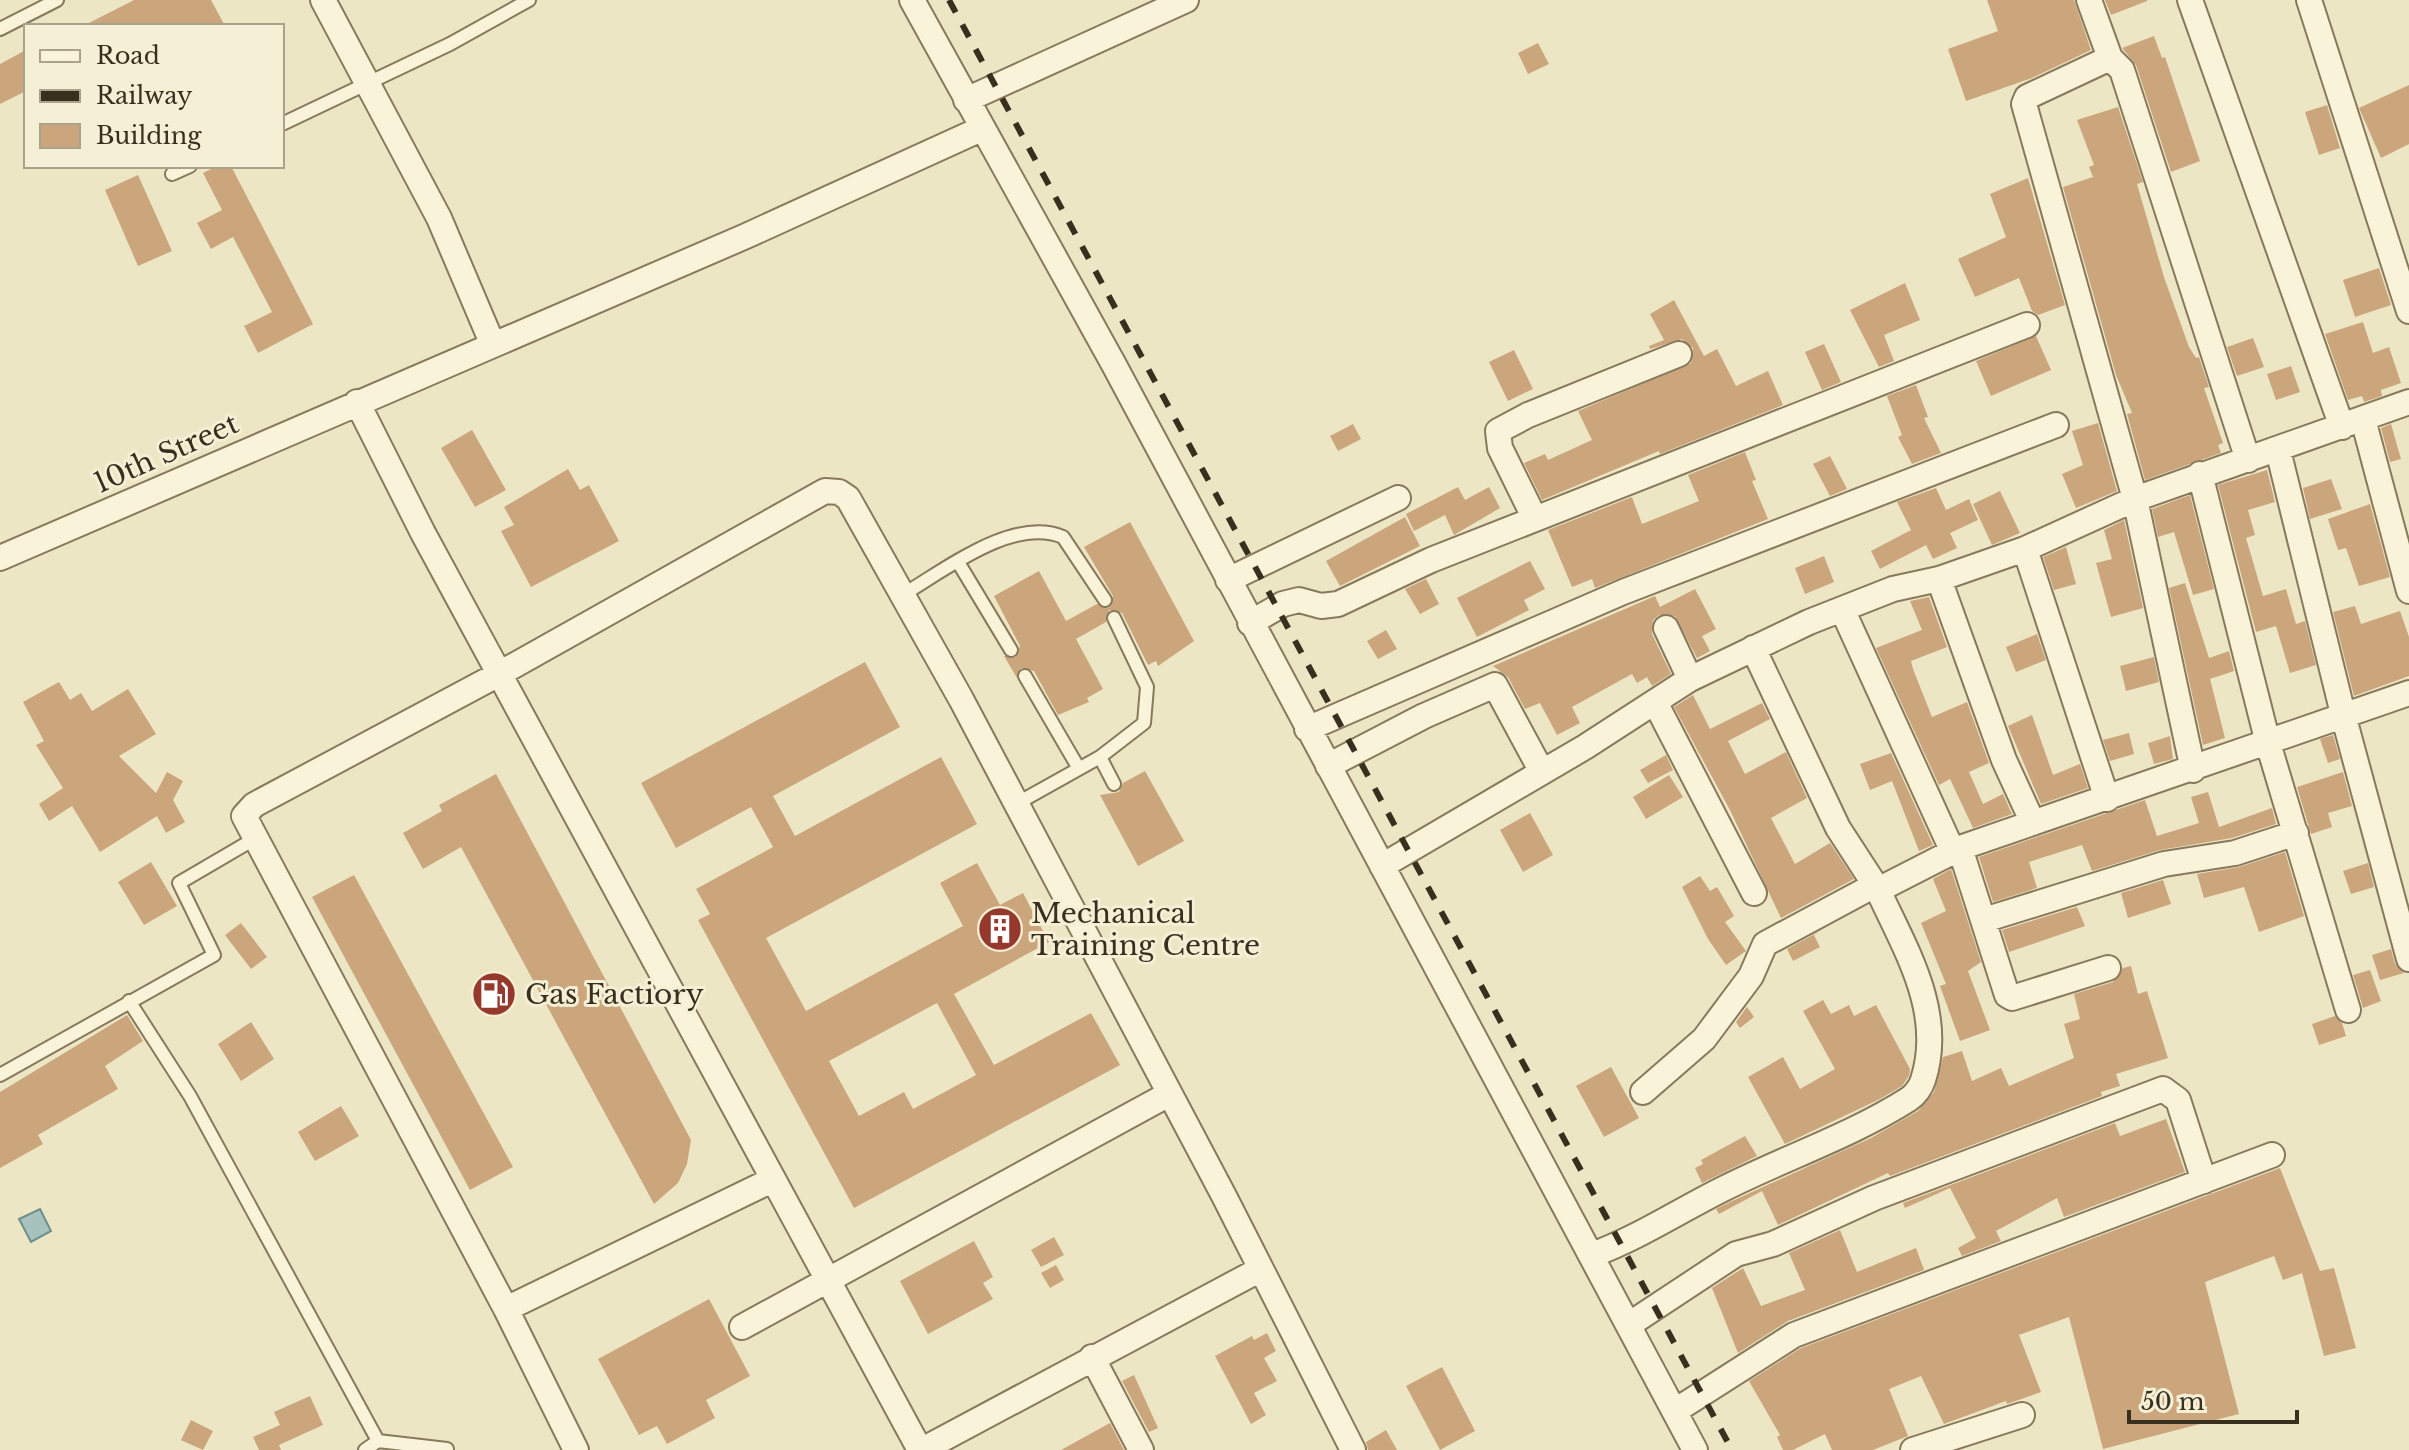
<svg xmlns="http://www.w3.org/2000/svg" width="2409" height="1450" viewBox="0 0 2409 1450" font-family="'Libre Baskerville',serif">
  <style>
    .water { fill: #a7c1bc; stroke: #6e8f8b; stroke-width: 2 }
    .building { fill: #cba67c; fill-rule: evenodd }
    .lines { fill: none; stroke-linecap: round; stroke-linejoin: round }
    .service-casing { stroke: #88795c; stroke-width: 16 }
    .minor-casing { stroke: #88795c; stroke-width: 28 }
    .service { stroke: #f8f3d9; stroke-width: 12 }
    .minor { stroke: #f8f3d9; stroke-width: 24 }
    .rail { stroke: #392f1f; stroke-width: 6; stroke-dasharray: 14 14; stroke-linecap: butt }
    .labels { text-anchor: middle; stroke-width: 6; stroke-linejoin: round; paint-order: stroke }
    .street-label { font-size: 28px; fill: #392f1f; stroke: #f5efd5 }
    .poi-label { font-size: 28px; fill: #392f1f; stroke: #f5efd5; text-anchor: start }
  </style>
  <rect width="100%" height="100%" fill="#ede6c5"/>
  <path class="water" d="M40 1209 51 1231 31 1242 19 1219Z"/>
  <path class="building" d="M134 0H211L225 26H83Z
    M1987 0H2074L2091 50 2032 78 1966 101 1948 49 1998 31Z
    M2105 0H2147V1L2111 15Z
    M2154 36 2162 58 2165 57 2200 161 2171 172 2136 65 2122 48Z
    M1538 43 1549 64 1528 74 1518 53Z
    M26 50V91L0 104V64Z
    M2409 85V144L2381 158 2359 108Z
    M2327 105 2340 148 2319 155 2305 112Z
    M2118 107 2143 182 2137 184 2164 277 2189 347 2196 358 2199 357 2209 387 2204 388 2223 443 2218 445 2221 453 2145 480 2127 414 2132 413 2116 375 2063 187 2093 177 2089 167 2094 165 2077 120Z
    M217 166H231L313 324 258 353 244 326 272 312 233 237 211 249 197 223 222 210 203 173Z
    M138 175 172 251 138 266 105 190Z
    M2028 178 2065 305 2038 315 2032 311 2019 278 1975 297 1958 259 2006 237 1990 194Z
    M2379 268 2391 305 2355 317 2343 280Z
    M1905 283 1920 320 1884 335 1894 361 1879 367 1850 310Z
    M1674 300 1704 356 1717 349 1736 386 1768 371 1783 405 1660 454 1659 451 1542 500 1524 463 1545 454 1548 460 1592 440 1578 411 1691 363 1693 348 1682 339 1650 349 1649 346 1664 340 1650 314Z
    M2363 322 2373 353 2389 347 2401 383 2381 390 2382 396 2364 402 2362 396 2348 400 2325 334Z
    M2036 336 2051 370 1991 396 1976 361Z
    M2253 338 2264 367 2237 376 2227 347Z
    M1824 344 1841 382 1822 390 1805 352Z
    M1514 350 1533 389 1508 401 1489 362Z
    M2291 366 2300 392 2276 400 2267 374Z
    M1916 385 1928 417 1924 418 1941 453 1912 464 1898 437 1902 435 1887 396Z
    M2098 423 2117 491 2076 508 2062 474 2083 465 2072 431Z
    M1353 424 1361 439 1338 451 1330 436Z
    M2391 424 2401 459 2390 462 2381 428Z
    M472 430 506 490 475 507 441 448Z
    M1745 452 1756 480 1752 481 1768 519 1595 588 1592 579 1572 587 1548 530 1632 497 1642 524 1699 501 1688 475Z
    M1830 456 1847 489 1830 496 1813 464Z
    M568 469 580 490 589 485 619 541 531 587 501 531 514 525 504 507Z
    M2267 470 2275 502 2248 510 2255 535 2246 538 2263 596 2286 589 2296 624 2305 621 2316 665 2290 673 2276 626 2256 632 2218 485Z
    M2331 479 2342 509 2310 519 2303 488Z
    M1458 487 1465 500 1489 487 1500 508 1454 535 1445 515 1414 531 1406 514Z
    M1936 488 1946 510 1969 499 1978 520 1950 533 1957 548 1933 559 1926 545 1880 569 1871 551 1911 530 1897 502Z
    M2000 491 2020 533 1992 545 1973 504Z
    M2190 495 2214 589 2193 595 2174 532 2158 537 2152 509Z
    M2370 504 2390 577 2359 586 2346 548 2338 550 2328 519Z
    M1405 517 1420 546 1340 586 1326 561Z
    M2124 520 2143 608 2111 617 2096 563 2112 559 2104 530Z
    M1130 522 1194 641 1158 666 1156 661 1148 665 1122 613 1109 610 1106 622 1076 639 1103 689 1087 698 1089 702 1058 715 1034 671 1021 668 1017 678 1004 656 1016 657 1020 646 994 596 1039 571 1066 621 1097 604 1109 608 1113 596 1084 547Z
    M2066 547 2076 584 2054 590 2043 557Z
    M1824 556 1834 582 1805 594 1795 568Z
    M1530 561 1545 589 1524 600 1529 610 1477 637 1457 598Z
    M1426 579 1439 604 1420 614 1405 589Z
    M2185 583 2209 658 2229 651 2234 671 2210 679 2225 738 2203 745 2169 588Z
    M1695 589 1716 629 1702 636 1710 651 1697 658 1675 616 1659 615 1653 620 1652 634 1671 674 1652 686 1647 677 1637 683 1632 674 1572 707 1580 723 1557 735 1540 703 1525 709 1508 677 1493 666 1655 596 1660 607Z
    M1929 597 1947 647 1911 661 1913 669 1932 717 1967 702 1989 763 1969 772 1983 804 2003 794 2012 814 1973 828 1950 779 1939 785 1876 648 1922 630 1910 601Z
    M2355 606 2361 624 2400 611 2409 637V676L2354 696 2333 612Z
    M1386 630 1397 649 1378 659 1367 641Z
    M2037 634 2046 660 2016 672 2006 647Z
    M2154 657 2159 682 2126 691 2120 666Z
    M865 662 900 727 773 796 795 836 941 757 977 824 766 938 806 1011 963 926 940 883 977 863 1000 905 1023 893 1049 942 954 994 994 1065 1091 1013 1120 1065 854 1208 698 920 710 914 696 889 773 847 751 807 676 848 641 783ZM937 1003 976 1075 913 1109 904 1092 859 1116 829 1061Z
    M59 682 70 700 81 693 92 711 128 689 156 734 119 756 156 793 167 772 183 781 173 800 185 822 166 833 157 816 100 852 72 806 49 821 39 804 63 788 36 745 44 741 23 702Z
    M1693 695 1710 729 1762 703 1770 719 1728 741 1745 774 1786 752 1807 798 1771 818 1795 864 1830 843 1854 879 1781 918 1730 810 1674 707Z
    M2032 715 2053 775 2080 764 2088 788 2041 804 2008 726Z
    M2129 733 2134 754 2110 761 2103 740Z
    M2333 735 2340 759 2328 763 2320 739Z
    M2170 736 2173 759 2154 764 2148 743Z
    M1891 753 1933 845 1919 851 1892 781 1870 790 1860 764Z
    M1666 755 1673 770 1648 783 1640 770Z
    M1145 771 1184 841 1138 866 1100 795 1119 792 1123 783Z
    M2343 772 2352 806 2328 813 2332 827 2311 834 2297 787Z
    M496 774 691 1140 687 1164 678 1183 654 1204 461 847 423 869 403 833 442 811 439 805Z
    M1669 775 1683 797 1646 819 1633 797Z
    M2208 792 2219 827 2272 808 2276 824 2232 838 2160 850 2092 871 2082 845 2029 862 2037 888 1993 902 1979 857 2145 800 2157 836 2199 823 2191 797Z
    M1530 813 1553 855 1523 872 1500 830Z
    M2285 852 2304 916 2259 932 2244 887 2204 898 2197 874 2239 867Z
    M151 862 177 906 144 925 118 882Z
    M2368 863 2374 887 2351 894 2343 871Z
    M1951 869 1981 962 1968 971 1990 1030 1960 1041 1940 986 1946 984 1921 923 1946 911 1933 879Z
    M354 875 513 1167 470 1190 312 897Z
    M1700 876 1710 891 1717 887 1734 916 1725 922 1746 951 1726 965 1708 939 1682 887Z
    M2163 880 2171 904 2128 918 2121 893Z
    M2077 907 2085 926 2009 952 2002 930Z
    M241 923 267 957 251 969 225 935Z
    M1822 930 1814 935 1820 947 1793 961 1787 949Z
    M2391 949 2395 964 2404 973 2380 980 2372 955Z
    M2131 966 2138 994 2147 991 2168 1058 2116 1074 2120 1086 2101 1092 2102 1096 1890 1176 1888 1173 1778 1225 1762 1191 1719 1214 1716 1209 1730 1202 1871 1138 1918 1111 1934 1092 1943 1057 1962 1051 1972 1081 2001 1068 2009 1086 2074 1058 2064 1024 2080 1019 2074 994 2113 982 2123 968Z
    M2370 970 2381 1001 2363 1008 2353 975Z
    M1823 1000 1831 1014 1849 1005 1854 1016 1876 1005 1910 1069 1909 1076 1902 1086 1880 1099 1785 1144 1748 1077 1783 1057 1800 1089 1835 1069 1803 1011Z
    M1747 1007 1754 1017 1740 1028 1736 1022Z
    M127 1015 143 1041 105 1066 118 1089 38 1135 43 1144 0 1168V1092Z
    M2335 1016 2342 1023 2346 1036 2319 1045 2312 1024Z
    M251 1022 274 1059 241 1081 218 1044Z
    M1611 1067 1639 1118 1604 1137 1576 1086Z
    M341 1106 359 1136 315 1161 298 1132Z
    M2166 1119 2185 1172 2064 1217 2057 1198 1996 1231 2001 1241 1962 1256 1958 1248 1976 1238 1950 1188 1905 1208 1903 1203 2115 1123 2120 1136Z
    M1745 1136 1757 1156 1702 1183 1695 1168 1703 1164 1701 1160Z
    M2280 1168 2320 1271 2334 1268 2356 1348 2324 1356 2302 1273 2283 1280 2274 1256 2205 1282 2239 1414 2103 1449 2069 1317 2019 1335 2041 1392 2007 1404 2006 1401 1944 1424 1921 1376 1889 1389 1908 1436 1873 1450H1832L1825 1434 1793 1450H1783L1777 1437 1780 1435 1749 1381 1801 1348Z
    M1840 1230 1857 1272 1916 1248 1924 1270 1788 1321 1738 1353 1712 1288 1743 1268 1761 1306 1805 1290 1789 1253Z
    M1054 1237 1064 1255 1041 1267 1031 1250Z
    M974 1241 993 1277 983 1283 993 1299 928 1334 900 1281Z
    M1056 1265 1064 1280 1050 1288 1041 1273Z
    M709 1299 750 1376 706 1400 715 1418 667 1444 657 1426 639 1435 598 1359Z
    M1267 1333 1276 1351 1264 1358 1277 1381 1254 1393 1266 1415 1251 1424 1215 1356 1252 1336 1254 1340Z
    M1442 1367 1475 1431 1440 1450 1406 1386Z
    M1134 1375 1158 1428 1149 1432 1122 1381Z
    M310 1396 323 1425 279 1445 281 1450H259L253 1437 280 1425 274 1412Z
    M191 1420 213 1431 203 1450 181 1440Z
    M1110 1423 1124 1450H1061Z
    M1386 1430 1397 1450H1368L1366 1442Z"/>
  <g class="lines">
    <g class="service-casing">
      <path id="service" d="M0 29 57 0
        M282 124 450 44 529 0
        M172 174 190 166
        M958 562 1011 650
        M904 594C946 569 1014 516 1063 537L1105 600
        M1025 676 1078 767
        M1100 757 1114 784
        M1016 804 1100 757 1144 723 1147 687 1114 618
        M129 1001 190 1096 378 1441 447 1449
        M0 1075 214 955 179 883 256 838
        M365 1450 378 1441"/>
    </g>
    <g class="minor-casing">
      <path id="minor" d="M323 0 439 218 493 345
        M912 0 1113 363 1695 1450
        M2089 0 2110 58
        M2190 0 2342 427
        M2309 0 2409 311
        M966 100 1186 0
        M357 402 423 533 920 1450
        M2363 419 2409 591
        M2278 450 2344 718 2409 959
        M2200 474 2268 743 2348 1010
        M1535 519 1500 448 1498 431 1528 415 1679 354
        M2025 549 2107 799
        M0 558 746 236 981 129
        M1939 579 2004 760 2033 823
        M1228 580 1398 498
        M1842 609 1953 852
        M1250 623 1283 604 1299 600 1321 606 1338 604 1431 560 2027 325
        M1666 628 1690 679
        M1753 648 1838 828 1875 885
        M1655 702 1754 893
        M1307 729 1623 592 2056 425
        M1328 766 1424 716 1495 685 1542 772
        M2193 770 2135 499 2024 104 2027 97 2110 58 2122 70 2248 460
        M1960 848 2007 995 2012 998 2108 968
        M1382 866 1585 747 1690 679 1809 622 1893 589 1939 579 2025 549 2135 499 2409 402
        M1984 920 2164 864 2235 853 2296 833
        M1643 1092 1704 1039 1751 976 1765 944 1875 885 1878 890
        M1592 1255C1638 1238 1679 1211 1723 1189 1784 1158 1851 1136 1909 1099 1915 1095 1921 1087 1923 1080 1945 1012 1905 949 1878 890L1960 848 2409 693
        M506 1309 772 1180
        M1630 1324 1736 1254 1773 1244 1874 1198 2163 1089 2178 1100 2204 1181
        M742 1327 1169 1094
        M1092 1357 1141 1450
        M1675 1411 1794 1335 2272 1155
        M576 1450 506 1309 244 816 254 805 499 674 825 491 839 492 848 498 961 699 1224 1196 1353 1450
        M922 1450 1261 1269
        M1913 1450 2022 1415"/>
    </g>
    <use href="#service" class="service"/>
    <use href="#minor" class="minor"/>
    <path class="rail" d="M949 0 1732 1450"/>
  </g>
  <defs>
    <g id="building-disc" transform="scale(2.3)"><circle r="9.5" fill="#96392d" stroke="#f5efd5"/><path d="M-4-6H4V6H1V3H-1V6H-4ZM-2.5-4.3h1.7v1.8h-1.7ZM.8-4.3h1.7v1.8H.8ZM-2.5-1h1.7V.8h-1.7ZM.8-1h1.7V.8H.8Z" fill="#fff"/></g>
    <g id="fuel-disc" transform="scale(2.3)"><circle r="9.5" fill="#96392d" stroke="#f5efd5"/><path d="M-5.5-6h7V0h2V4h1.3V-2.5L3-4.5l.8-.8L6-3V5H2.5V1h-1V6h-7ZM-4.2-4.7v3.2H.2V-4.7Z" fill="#fff"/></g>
  </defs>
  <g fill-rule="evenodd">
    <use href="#building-disc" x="1000" y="929"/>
    <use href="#fuel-disc" x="494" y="994"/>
  </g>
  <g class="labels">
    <g class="street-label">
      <text transform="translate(166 453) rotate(-24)" y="10">10th Street</text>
    </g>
    <g class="poi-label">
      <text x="1031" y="923">Mechanical<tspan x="1031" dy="32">Training Centre</tspan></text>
      <text x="525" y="1004">Gas Factiory</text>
    </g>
  </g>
  <rect x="24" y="24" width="260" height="144" fill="#f5efd5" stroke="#aaa28c" stroke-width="2"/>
  <rect x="40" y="50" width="40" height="12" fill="#f8f3d9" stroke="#aaa28c" stroke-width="2"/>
  <text x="96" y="64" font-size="24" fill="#392f1f">Road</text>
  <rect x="40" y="90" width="40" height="12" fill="#392f1f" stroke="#aaa28c" stroke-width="2"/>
  <text x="96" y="104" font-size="24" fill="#392f1f">Railway</text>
  <rect x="40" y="124" width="40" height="24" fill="#cba67c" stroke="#aaa28c" stroke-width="2"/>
  <text x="96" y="144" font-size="24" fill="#392f1f">Building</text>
  <path d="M2129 1410v12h168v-12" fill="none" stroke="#392f1f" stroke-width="4"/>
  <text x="2141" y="1410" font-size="24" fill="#392f1f" stroke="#f5efd5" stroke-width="6" paint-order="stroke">50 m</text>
</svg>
